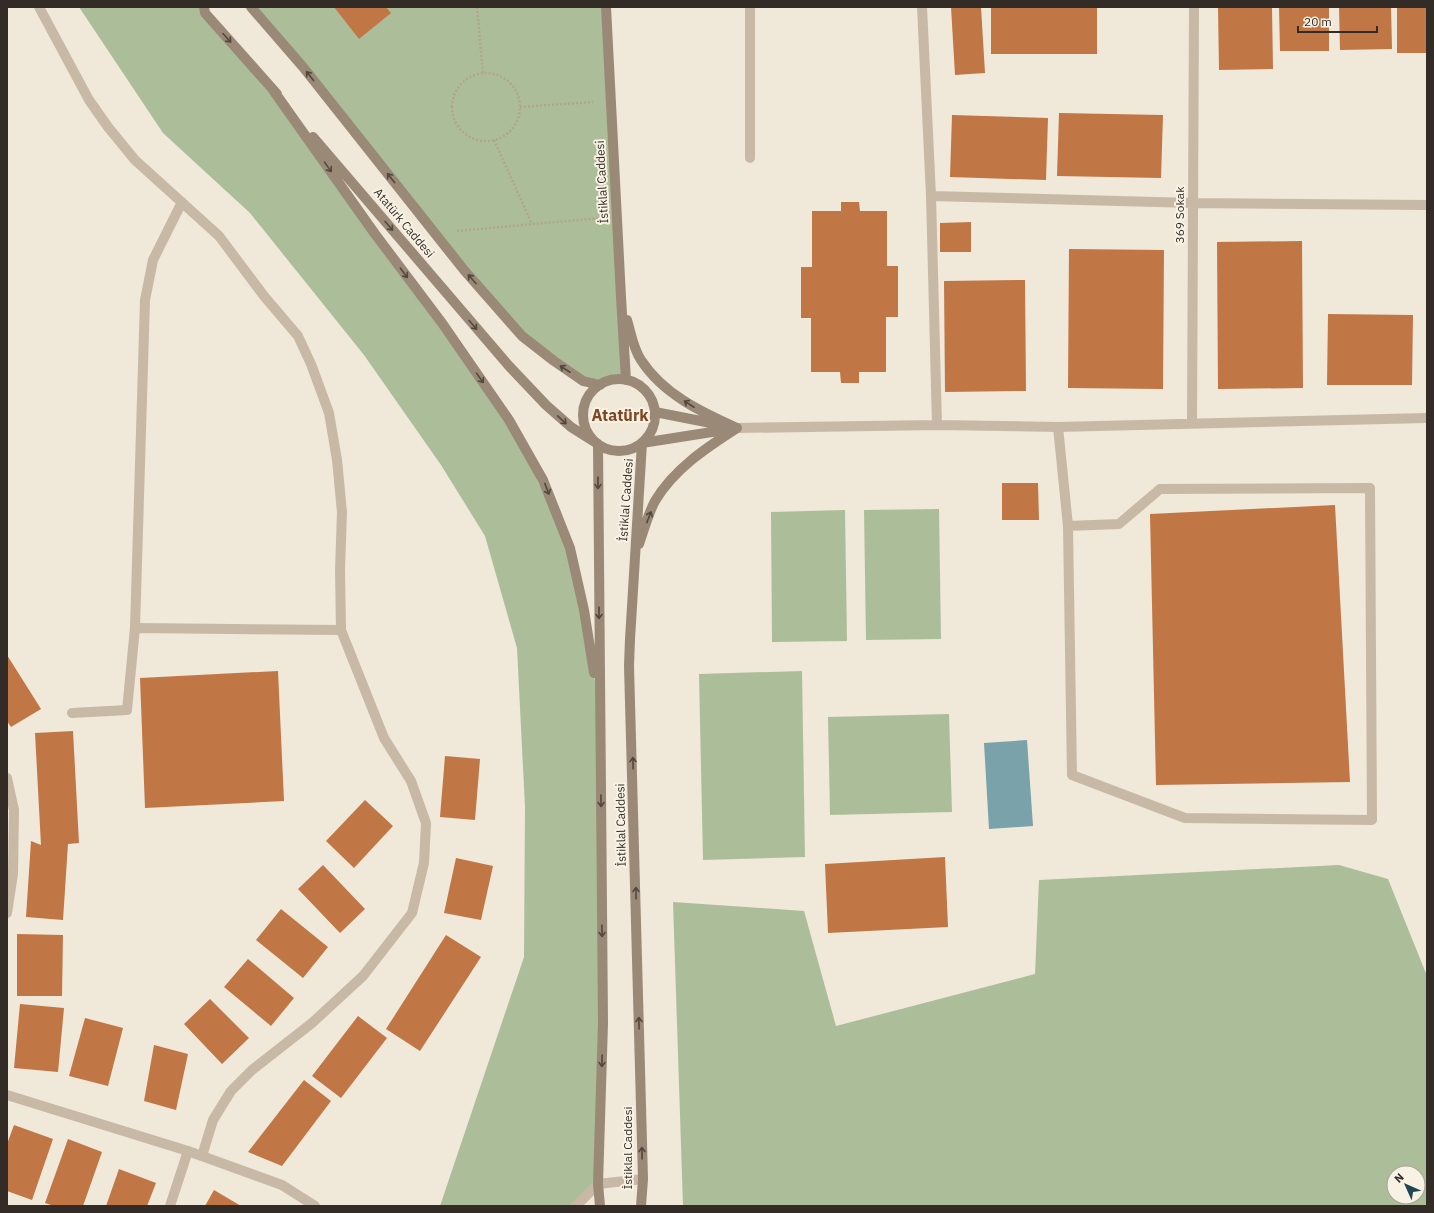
<svg xmlns="http://www.w3.org/2000/svg" width="1434" height="1213" viewBox="0 0 1434 1213" font-family="'IBM Plex Sans',sans-serif">
  <style>
    .green { fill: #acbe99; fill-rule: evenodd }
    .water { fill: #79a2ab }
    .building { fill: #c17645 }
    .lines { fill: none; stroke-linecap: round; stroke-linejoin: round }
    .path { stroke: #b2a48f; stroke-width: 2.5; stroke-dasharray: 2 2; stroke-linecap: butt }
    .lane { stroke: #c7b9a5; stroke-width: 10 }
    .street { stroke: #c7b9a5; stroke-width: 10 }
    .secondary { stroke: #9a8977; stroke-width: 10 }
    .oneway { stroke: #52483e }
    .labels { text-anchor: middle; stroke-width: 4; stroke-linejoin: round; paint-order: stroke }
    .street-label { font-size: 12px; fill: #332c26; stroke: #f8f2e4 }
    .district-label { font-size: 16px; font-weight: bold; fill: #7e4623; stroke: #f8f2e4 }
  </style>
  <rect width="100%" height="100%" fill="#f0e8d8"/>
  <path class="green" d="M79 7H204L273 90 509 420 570 548 584 610 599 706 598 1184 576 1206H440L524 957 525 807 517 648 485 536 441 465 364 355 250 213 163 133Z
    M251 7H606L626 380 615 379 603 383 583 381 522 336Z
    M939 509 941 639 866 640 864 510Z
    M845 510 847 641 772 642 771 512Z
    M802 671 805 857 703 860 699 674Z
    M949 714 952 812 830 815 828 717Z
    M1339 865 1388 879 1427 976V1206H683L673 902 804 911 836 1026 1035 974 1039 880ZM1394 1173H1418V1197H1394Z"/>
  <path class="water" d="M1027 740 1033 826 989 829 984 743Z"/>
  <path class="building" d="M334 7H386L391 13 359 39Z
    M951 7H981L985 73 955 75Z
    M991 7H1097V54H991Z
    M1218 7H1272L1273 69 1219 70Z
    M1279 7H1329V51H1280Z
    M1339 7H1391L1392 49 1340 50Z
    M1397 7H1427V53H1397Z
    M1059 113 1163 115 1161 178 1057 176Z
    M952 115 1048 118 1046 180 950 177Z
    M841 202H859L860 211H887V266H898V317H886V372H859V383H841L840 372H811V318H801V267H812V211H841Z
    M971 222V252H940V223Z
    M1302 241 1303 388 1218 389 1217 242Z
    M1069 249 1164 250 1163 389 1068 388Z
    M1025 280 1026 391 945 392 944 281Z
    M1328 314 1413 315 1412 385H1327Z
    M1002 483H1038L1039 520H1002Z
    M1335 505 1350 782 1156 785 1150 514Z
    M7 655 41 709 11 727 7 721Z
    M278 671 284 801 145 808 140 678Z
    M73 731 79 843 68 844 63 920 26 917 31 841 41 845 35 733Z
    M445 756 480 759 475 820 440 817Z
    M365 800 393 826 354 868 326 841Z
    M945 857 948 927 828 933 825 864Z
    M456 858 493 866 481 920 444 913Z
    M323 865 365 909 340 933 298 889Z
    M281 909 328 947 303 978 256 940Z
    M17 934 63 935 62 996H17Z
    M446 935 481 957 420 1051 386 1029Z
    M248 959 294 998 271 1026 224 987Z
    M210 999 249 1038 222 1064 184 1024Z
    M20 1004 64 1008 58 1072 14 1068Z
    M358 1016 387 1038 341 1098 312 1076Z
    M85 1018 123 1028 108 1086 69 1076Z
    M154 1045 188 1054 176 1110 144 1101Z
    M304 1080 331 1101 282 1166 248 1152Z
    M14 1125 53 1139 32 1200 7 1191V1144Z
    M68 1139 102 1152 83 1206H54L45 1203Z
    M119 1169 156 1183 147 1206H106Z
    M214 1190 241 1206H205Z"/>
  <g class="lines">
    <path class="path" d="M477 7 483 73
      M452 107a34 34 0 1 1 68 0a34 34 0 1 1-68 0Z
      M520 107 593 102
      M494 140 532 224
      M457 231 600 218"/>
    <path class="lane" d="M750 7V158
      M1058 427 1068 526 1072 775 1185 818 1372 820 1370 488 1160 489 1119 524 1068 526
      M72 713 127 710 135 628 341 630"/>
    <path class="street" d="M39 7 89 100 108 127 135 160 219 236 264 296 298 336 311 364 329 413 337 460 342 512 340 570 341 630 384 738 411 781 426 823 424 863 412 913 363 976 312 1023 252 1070 231 1091 213 1120 202 1156
      M922 7 931 196 937 425
      M931 196 1193 203 1427 205
      M1192 423 1194 7
      M737 428 937 425 1058 427 1427 418
      M135 628 145 300 153 260 182 202
      M7 778 14 810 13 874 7 913
      M7 1095 188 1151 282 1185 315 1206
      M170 1206 188 1151
      M576 1206 598 1184 643 1179"/>
    <path class="secondary" d="M204 7 205 13 277 94
      M251 7 303 67 464 270 522 336 554 361 583 381 600 385
      M606 7 621 297 626 380
      M273 90 375 234 442 323 509 420 543 480 570 548 584 610 594 673
      M313 137 509 366 546 405 571 427 598 444
      M627 320C631 333 633 348 641 360 663 394 701 412 737 428
      M583 415a36 36 0 1 1 72 0a36 36 0 1 1-72 0Z
      M655 412 721 425
      M642 443 731 429
      M598 444 603 1023 598 1184 600 1206
      M639 544C644 530 648 514 655 501 674 469 706 448 737 428
      M641 1206 643 1179 629 666 630 639 642 443"/>
  </g>
  <defs><path id="oneway-shaft" d="M-6 0H5M1.5-3L5.5 0L1.5 3" fill="none" stroke-width="1.6" stroke-linecap="round" stroke-linejoin="round"/></defs>
  <g class="oneway">
    <use href="#oneway-shaft" transform="translate(227 38) rotate(48)"/>
    <use href="#oneway-shaft" transform="translate(310 76) rotate(-128)"/>
    <use href="#oneway-shaft" transform="translate(328 167) rotate(55)"/>
    <use href="#oneway-shaft" transform="translate(391 178) rotate(-128)"/>
    <use href="#oneway-shaft" transform="translate(389 226) rotate(50)"/>
    <use href="#oneway-shaft" transform="translate(404 273) rotate(53)"/>
    <use href="#oneway-shaft" transform="translate(472 279) rotate(-131)"/>
    <use href="#oneway-shaft" transform="translate(473 325) rotate(50)"/>
    <use href="#oneway-shaft" transform="translate(565 369) rotate(-147)"/>
    <use href="#oneway-shaft" transform="translate(480 378) rotate(55)"/>
    <use href="#oneway-shaft" transform="translate(689 404) rotate(-147)"/>
    <use href="#oneway-shaft" transform="translate(562 420) rotate(43)"/>
    <use href="#oneway-shaft" transform="translate(598 483) rotate(90)"/>
    <use href="#oneway-shaft" transform="translate(547 489) rotate(69)"/>
    <use href="#oneway-shaft" transform="translate(649 517) rotate(-69)"/>
    <use href="#oneway-shaft" transform="translate(599 613) rotate(90)"/>
    <use href="#oneway-shaft" transform="translate(633 763) rotate(-91)"/>
    <use href="#oneway-shaft" transform="translate(601 801) rotate(89)"/>
    <use href="#oneway-shaft" transform="translate(636 893) rotate(-91)"/>
    <use href="#oneway-shaft" transform="translate(602 931) rotate(89)"/>
    <use href="#oneway-shaft" transform="translate(639 1023) rotate(-91)"/>
    <use href="#oneway-shaft" transform="translate(602 1061) rotate(92)"/>
    <use href="#oneway-shaft" transform="translate(642 1153) rotate(-91)"/>
  </g>
  <g class="labels">
    <g class="street-label">
      <text transform="translate(602 182) rotate(-93)" y="4">İstiklal Caddesi</text>
      <text transform="translate(1180 215) rotate(-90)" y="4">369 Sokak</text>
      <text transform="translate(404 223) rotate(50)" y="4">Atatürk Caddesi</text>
      <text transform="translate(626 500) rotate(-86)" y="4">İstiklal Caddesi</text>
      <text transform="translate(621 825) rotate(-91)" y="4">İstiklal Caddesi</text>
      <text transform="translate(628 1148) rotate(-90)" y="4">İstiklal Caddesi</text>
    </g>
    <g class="district-label">
      <text x="620" y="421">Atatürk</text>
    </g>
  </g>
  <rect width="1434" height="1213" fill="none" stroke="#332c26" stroke-width="16"/>
  <g transform="translate(1406 1185) rotate(315)"><circle r="19" fill="#f8f2e4" stroke="#a9a398"/>
  <path d="M0-3L7 15L0 10L-7 15Z" fill="#1e4752"/>
  <text y="-6" font-size="11" font-weight="bold" text-anchor="middle" fill="#332c26">N</text>
  </g>
  <path d="M1298 26v6h79v-6" fill="none" stroke="#332c26" stroke-width="2"/>
  <text x="1304" y="26" font-size="12" fill="#332c26" stroke="#f8f2e4" stroke-width="3" paint-order="stroke">20 m</text>
</svg>
